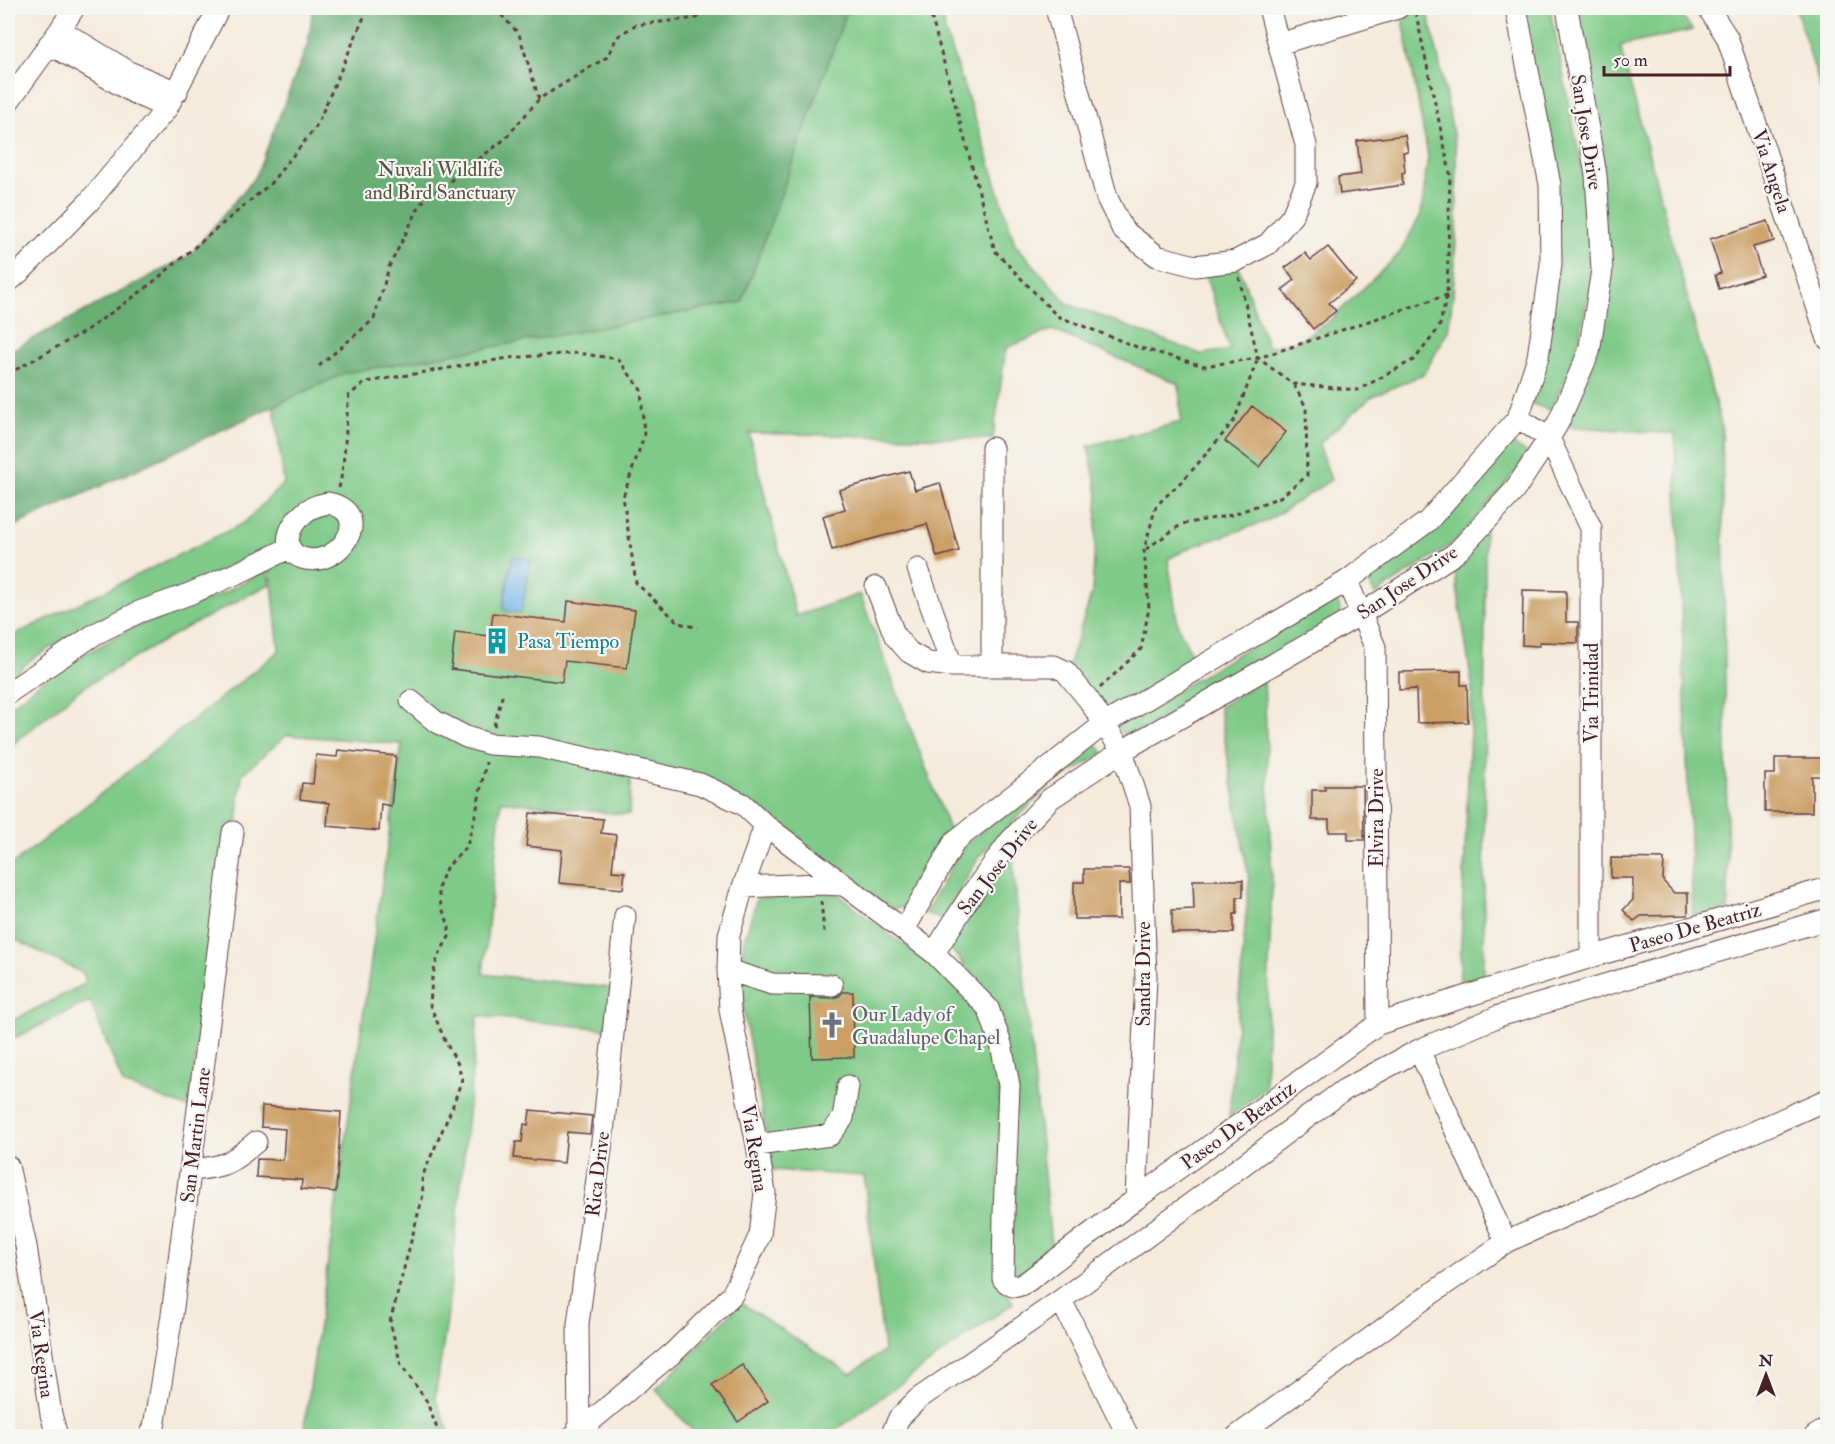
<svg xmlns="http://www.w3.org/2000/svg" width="1835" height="1444" viewBox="0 0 1835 1444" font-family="'IM FELL Double Pica',serif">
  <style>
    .green { fill: #7fca88; stroke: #64745a; stroke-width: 1.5 }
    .forest { fill: #67ae74; stroke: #586650; stroke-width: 1.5 }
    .water { fill: #71b4e7; stroke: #5e6a89; stroke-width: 1.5 }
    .building { fill: #cb9e64 }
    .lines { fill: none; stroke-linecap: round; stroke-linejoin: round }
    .minor-casing { stroke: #643e45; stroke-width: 23 }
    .path { stroke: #643e45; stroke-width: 3; stroke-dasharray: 4.5 4.5; stroke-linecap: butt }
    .minor { stroke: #fff; stroke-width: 21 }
    .labels { text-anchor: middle; stroke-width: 4.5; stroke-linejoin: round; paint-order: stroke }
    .street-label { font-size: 20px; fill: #4a1f2b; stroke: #f6f6f2 }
    .park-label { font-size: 20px; fill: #5a5247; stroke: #f6f6f2 }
    .culture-label { font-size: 20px; fill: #0d838f; stroke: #f6f6f2; text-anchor: start }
    .worship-label { font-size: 20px; fill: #5b616d; stroke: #f6f6f2; text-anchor: start }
  </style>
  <rect width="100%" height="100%" fill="#f6f6f2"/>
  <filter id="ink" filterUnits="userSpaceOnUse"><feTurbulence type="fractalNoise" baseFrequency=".0167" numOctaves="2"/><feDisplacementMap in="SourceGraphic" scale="12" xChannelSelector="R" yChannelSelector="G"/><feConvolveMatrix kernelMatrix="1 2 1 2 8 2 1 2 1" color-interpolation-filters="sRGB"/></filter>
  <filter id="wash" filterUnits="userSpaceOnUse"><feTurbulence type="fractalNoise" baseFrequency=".008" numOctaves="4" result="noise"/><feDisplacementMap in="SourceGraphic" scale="24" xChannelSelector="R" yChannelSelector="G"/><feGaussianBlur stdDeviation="1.35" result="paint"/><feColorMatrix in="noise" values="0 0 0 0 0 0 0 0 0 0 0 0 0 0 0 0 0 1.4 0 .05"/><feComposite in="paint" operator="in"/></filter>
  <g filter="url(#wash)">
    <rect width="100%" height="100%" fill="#f4ebdb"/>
    <path class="green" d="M848 8H943L945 32 984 144 1015 244 1068 304 1201 354 1230 350 1204 271 1237 263 1268 347 1296 342 1327 323 1400 253 1421 214 1428 156 1402 14 1427 9 1440 65 1456 150 1457 219 1453 295 1448 331 1424 374 1371 397 1319 444 1331 480 1267 521 1191 547 1168 559 1178 626 1195 662 1113 711 1095 703 1066 673 1092 593 1098 494 1088 446 1181 422 1179 384 1052 330 1006 348 993 439 749 433 796 616 860 594 953 840 912 908H889L769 817 631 761 629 815 501 801 483 974 611 988 606 1029 478 1016 447 1320 435 1398 451 1436H425L422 1431 415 1436H303L402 744 287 735 242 774 237 823 227 824 189 1108 123 1084 90 1001 8 1041V1023L86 983 83 973 8 936V868L279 651 271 574 261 550 191 586 144 601 87 625 32 659 8 680V638L244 523 284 483 274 406 345 373 742 302Z
      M1518 8H1550L1585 184 1591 282 1575 360 1550 410 1532 404 1559 260Z
      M1572 8H1674L1693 30 1620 46 1722 428 1728 909 1693 922 1675 434 1565 426 1609 270Z
      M1794 8H1827V110L1797 12Z
      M1510 442 1528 454 1504 486 1455 542 1375 595 1366 577Z
      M1485 527 1484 984 1459 993 1472 685 1453 560Z
      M267 569 270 584 180 631 79 690 8 748V708L51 674 127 630 222 594Z
      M1336 595 1342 618 1126 740 1118 726Z
      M1264 678 1272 881 1265 1088 1229 1117 1249 880 1219 707Z
      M1094 741 1104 753 1051 784 980 855 943 920 925 913 963 846Z
      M1012 855 1052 1254 1013 1279 996 1007 948 945 973 902Z
      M821 893 838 894 892 937 925 958 977 1012 992 1048 999 1091 1000 1281 1013 1303 827 1436H697L656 1389 741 1303 850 1374 884 1351 864 1176 773 1170 741 999 739 970 744 941 757 898Z"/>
    <path class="forest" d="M313 8H848L742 302 345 373 8 529V352L190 255 256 176 308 43Z"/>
    <path class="water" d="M512 556 531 559 521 613 503 610Z"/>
    <g id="blocks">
      <path class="building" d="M1405 135 1408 152H1403L1405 172 1402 173 1403 185 1340 194 1338 177 1361 174 1357 141Z
        M1768 221 1774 241 1753 247 1762 275 1719 289 1715 275 1721 273 1710 239Z
        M1328 247 1356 281 1329 303 1336 311 1313 329 1282 290 1295 280 1285 268 1305 253 1311 260Z
        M1252 406 1286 432 1259 467 1225 441Z
        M909 471 915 490 940 483 959 551 937 557 927 524 832 550 823 516 845 509 839 490Z
        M1523 590 1566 591V622H1578V643L1539 642V646L1522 645Z
        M568 601 635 610 627 668 565 661 562 682 451 669 455 632 490 636 493 613 566 622Z
        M1461 671V685H1467L1468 722 1417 723 1416 689 1399 690V672Z
        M338 750 396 756 391 806 381 804 379 831 327 826 329 803 300 799 302 783 313 784 316 755 337 757Z
        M1775 758H1827V776H1812V812H1765V774H1775Z
        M1325 786H1363L1364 840H1348V832H1329V820H1312V790H1325Z
        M530 813 603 819 601 833 616 835 612 871 625 872 623 889 559 883 562 850 526 846Z
        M1611 858 1664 859 1663 881 1674 893H1688V915L1641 916 1634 921 1623 910 1633 900V878H1611Z
        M1084 869H1129L1130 884H1119V919H1074V882H1084Z
        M1193 880H1243V897H1237V914H1234V933H1172V910L1194 909Z
        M843 992H853L854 1057 812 1058 810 997 832 998 839 996Z
        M262 1106 341 1112 336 1192 301 1189 302 1180 256 1177 257 1159 283 1160 285 1129 261 1127Z
        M530 1110 592 1116 590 1134 567 1132 564 1163 514 1158 516 1142H522L524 1124 528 1125Z
        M742 1365 768 1401 738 1422 712 1385Z"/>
    </g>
  </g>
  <g filter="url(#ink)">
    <use href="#blocks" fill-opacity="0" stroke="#643e45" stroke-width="1.5"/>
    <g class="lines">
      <g class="minor-casing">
        <path id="minor" d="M1056 8 1107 198 1123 230 1157 256 1195 266 1236 261 1268 244 1292 216 1306 183V145L1269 8
          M1708 8 1727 37 1828 339
          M60 30 131 73 177 92
          M49 44 136 94 167 108
          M1279 44 1398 8
          M8 102 60 30 74 8
          M8 282 23 269 88 203 167 108 219 8
          M1518 418 1549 438 1591 528V957
          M992 448V666
          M328 503C377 513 338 570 302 558 279 550 289 525 303 514 310 507 319 505 328 503Z
          M918 569 952 666
          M1347 581 1375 647 1378 1024
          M876 587 895 636 909 652 928 663 952 666H1054L1065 671 1088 699 1122 751 1140 806 1146 978 1136 1199
          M8 693 95 634 139 612 189 594 240 572 289 548
          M411 701 435 721 466 737 489 744 539 747 700 784 743 804 765 825 934 953 988 1008 1001 1044 1009 1085 1004 1213 1003 1279C1013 1289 1017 1288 1028 1281L1136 1199 1378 1024 1591 957 1828 888
          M743 887 820 884 842 885
          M904 930 955 841 1104 724 1347 581 1428 521 1518 418 1538 357 1551 265 1550 185 1516 8
          M934 953 971 895 1010 841 1050 799 1122 751 1361 614 1453 555 1459 550 1514 491 1549 438 1558 423 1589 352 1602 270 1596 175 1567 8
          M728 970 772 984 832 985
          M1419 1050 1506 1242
          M757 1145 830 1135 843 1118 848 1086
          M8 1166 26 1246 51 1414 57 1436
          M191 1170C224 1167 230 1164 256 1142
          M1061 1300 1128 1436
          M579 1432 578 1324 603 1133 625 916
          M150 1436 154 1427 172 1315 233 832
          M573 1436 674 1352 732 1295 760 1235 765 1193 757 1145 730 1010 728 970 729 935 743 887 765 825
          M891 1436 899 1418 918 1399 1061 1300 1344 1090 1419 1050 1499 1016 1828 919
          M1237 1436 1428 1296 1506 1242 1828 1099
          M1815 1436 1828 1428"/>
      </g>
      <path class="path" d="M495 8 519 34 539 99
        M929 8 995 251 1057 316 1137 347 1204 366 1258 358 1447 295
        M1239 277 1258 358 1293 384 1358 390 1415 359 1439 328 1447 295 1450 173 1416 14
        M319 366 374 319 389 267 421 203 505 139 539 99 607 57 617 37 635 25 697 18 714 8
        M8 374 84 332 146 288 270 184 316 127 368 8
        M339 488C346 458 345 426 349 395L366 382 508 358 577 353 618 359 641 390 644 436 623 497 636 583 679 623 698 628
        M1146 549 1182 524 1232 515 1280 497 1307 476 1306 407 1294 385
        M1100 688 1141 649 1149 608 1144 550 1156 506 1189 474 1234 421 1258 358
        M494 726 503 693
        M821 901 824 932
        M440 1436 426 1400 401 1365 390 1322 423 1195 422 1177 452 1108 462 1079 458 1064 446 1043 430 1005 432 978 438 956 449 937V925L441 906 438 889 446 868 467 846 477 808 486 762"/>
      <use href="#minor" class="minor"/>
    </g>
  </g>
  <defs>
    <g id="building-bare" transform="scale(2.07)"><path d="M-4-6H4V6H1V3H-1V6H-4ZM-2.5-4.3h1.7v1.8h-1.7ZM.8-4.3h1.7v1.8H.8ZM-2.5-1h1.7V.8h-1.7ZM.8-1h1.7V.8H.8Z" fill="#0f9aa8" stroke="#f6f6f2" stroke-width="2.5" paint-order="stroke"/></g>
    <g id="church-bare" transform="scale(2.07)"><path d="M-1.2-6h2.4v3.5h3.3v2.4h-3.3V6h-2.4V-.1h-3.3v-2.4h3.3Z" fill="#6b7280" stroke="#f6f6f2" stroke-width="2.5" paint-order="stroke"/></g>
  </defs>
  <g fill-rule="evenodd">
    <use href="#building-bare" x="497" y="641"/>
    <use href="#church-bare" x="832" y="1025"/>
  </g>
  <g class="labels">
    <g class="street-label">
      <text transform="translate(1587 132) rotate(81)" y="7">San Jose Drive</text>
      <text transform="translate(1772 171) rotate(72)" y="7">Via Angela</text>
      <text transform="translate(1407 582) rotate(-34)" y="7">San Jose Drive</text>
      <text transform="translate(1591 693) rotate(-90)" y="7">Via Trinidad</text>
      <text transform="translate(1376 818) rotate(-90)" y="7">Elvira Drive</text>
      <text transform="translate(997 866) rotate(-52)" y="7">San Jose Drive</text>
      <text transform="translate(1695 927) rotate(-16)" y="7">Paseo De Beatriz</text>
      <text transform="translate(1143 974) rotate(-90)" y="7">Sandra Drive</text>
      <text transform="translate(1238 1125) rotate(-36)" y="7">Paseo De Beatriz</text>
      <text transform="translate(195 1135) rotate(-83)" y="7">San Martin Lane</text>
      <text transform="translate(755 1148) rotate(81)" y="7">Via Regina</text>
      <text transform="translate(597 1174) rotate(-83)" y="7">Rica Drive</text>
      <text transform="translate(42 1354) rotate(82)" y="7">Via Regina</text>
    </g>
    <g class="park-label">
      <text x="440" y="176">Nuvali Wildlife<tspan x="440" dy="23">and Bird Sanctuary</tspan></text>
    </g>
    <g class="culture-label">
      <text x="517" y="648">Pasa Tiempo</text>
    </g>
    <g class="worship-label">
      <text x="852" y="1021">Our Lady of<tspan x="852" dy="23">Guadalupe Chapel</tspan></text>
    </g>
  </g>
  <rect width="1835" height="1444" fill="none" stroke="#f6f6f2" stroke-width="30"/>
  <g transform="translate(1766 1375)" stroke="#f6f6f2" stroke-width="4.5" paint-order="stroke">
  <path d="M0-4.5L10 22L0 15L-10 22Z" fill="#4a1f2b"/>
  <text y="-9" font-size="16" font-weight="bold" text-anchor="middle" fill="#4a1f2b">N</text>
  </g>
  <path d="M1604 66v9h126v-9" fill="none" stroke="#4a1f2b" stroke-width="3"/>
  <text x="1613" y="66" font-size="18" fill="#4a1f2b" stroke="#f6f6f2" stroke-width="4.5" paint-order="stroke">50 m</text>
</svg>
